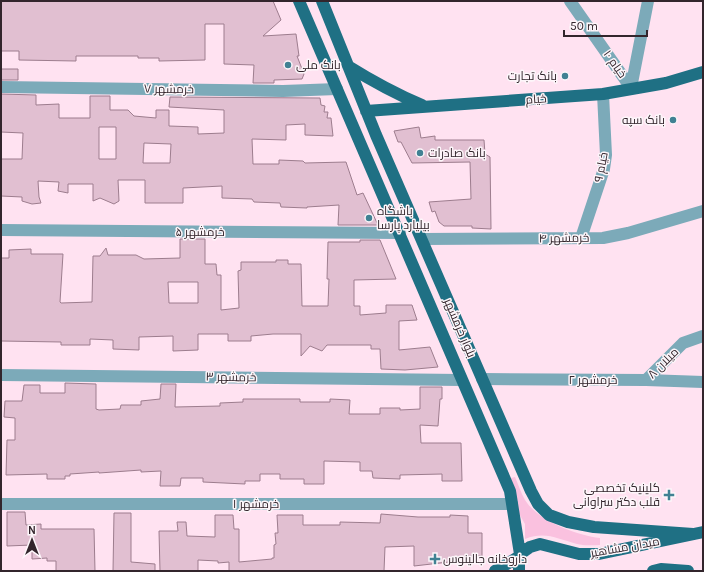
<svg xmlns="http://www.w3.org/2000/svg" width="704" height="572" viewBox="0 0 704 572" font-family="Karla,Cairo,sans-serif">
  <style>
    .green { fill: #fac1df }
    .building { fill: #e1bfd1; stroke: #9d7d8e; fill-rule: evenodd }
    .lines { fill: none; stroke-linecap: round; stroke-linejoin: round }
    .minor { stroke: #7caab9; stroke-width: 12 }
    .major { stroke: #1f7084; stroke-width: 12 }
    .poi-dot { fill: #408193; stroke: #fdf6fa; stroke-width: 1.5 }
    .labels { text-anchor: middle; stroke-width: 3; stroke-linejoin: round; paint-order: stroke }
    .street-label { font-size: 12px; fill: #32252c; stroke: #fdf6fa }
    .poi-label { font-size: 12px; fill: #32252c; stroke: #fdf6fa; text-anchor: start }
  </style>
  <rect width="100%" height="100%" fill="#ffe2f1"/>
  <path class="green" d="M515 477C518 484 521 493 525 500 538 521 576 535 600 538V545C592 545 585 546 577 544 557 539 546 531 525 539V524L517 510 514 487 511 478Z"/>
  <path class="building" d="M1 1H273L281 20 263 36 296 34 299 56H297L304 74 302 79 274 80V83H253L254 65 224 64V24H205V60L159 61V58H138V56H76V61L19 60V51H1Z
    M1 69H18V80H1Z
    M1 94 36 95V105L59 104V118H90V96H110V110H128L134 116 156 118V110H169V126L198 127V134L224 133V110L169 107 170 97 320 98 321 105 325 106 324 112H328L327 118H331L333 136 305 135V124L286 125V140L252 139 253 164H279V160L303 161 305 163 346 162 357 195 363 193 378 225H338L339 205 307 207V208L281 207 280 203 254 202 252 199 222 198V186L183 188V203H145V180H118L119 201 114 204 100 198 93 201V184H68V193L58 191 59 182 38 181 39 197 41 203 32 204 22 201V197L1 196V159H22L23 133 1 132ZM99 127H116V159H99ZM144 143 171 144 170 163H143Z
    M419 127 421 138 435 136V140H484L485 154 490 157 491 229 472 228V226H444L439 222 435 211 432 212 429 202 471 199 470 162 412 163 401 142H398L394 131Z
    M180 239H205V264H216L217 275H221V310L239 308 238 271 241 270V262H276V260H288V264H301L302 306H328L329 279H327L328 242H360V240H380L396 279 354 280V306H360V315L386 313V305H412L417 320 399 321V350L430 347 438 367 405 370 381 369 380 349H371V345H327L322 351 310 346 301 356V334H273L251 336V341H228V334H198V350L173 351V336L139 337V350L113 349V340L90 339V345H61V342L1 341V258H9V250L31 249V254H63L60 302 61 303 92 302 93 256H100L106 248 108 255H136L144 259 180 258ZM168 282H198V303H169Z
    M65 383 96 384V409L99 410 120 409 121 405H141V401L160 399 161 384H176L175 407 220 406V403L243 402V399H300V402H330V399L350 400 349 414H380V408H400V410L420 409V387H442V399H440L438 426 420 425 421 443H461L462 481H442V474L400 475V479L373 478 372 471H360V462L324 461V484H304V479H280V474H260V481H245V484L203 482V478H181L180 486H160L161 471 141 472V470L99 473V472L70 474V476H65V479H47V474L6 475 7 440H15V418L4 417 5 401H22L24 385H40V393H65Z
    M7 512H25L26 525 41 524V529H94L95 571H56V561H47V558L32 559V545L7 546Z
    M114 513H131V562L155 564V571H113Z
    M381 514 418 517H450V515L468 516V533H482V556H467L449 562 414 566V546L385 547 384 571H229V562L218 563V561L198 560V571H160L159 531H178L177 522H186L187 536 215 537V515H233L234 529H239V562L272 559V558H274V545L276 544 275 533H278L277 515H303V525H340V522L380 523Z"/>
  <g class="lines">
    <path class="minor" d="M570 1 631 88
      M1 87 283 91 337 89
      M631 88 648 1
      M1 230 400 233
      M581 238 604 169 606 155 603 94
      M422 239 603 238 628 233 703 211
      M1 375 461 380
      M482 379 646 380 703 382
      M646 380 683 343 703 336
      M1 504H512"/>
    <path class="major" d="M299 1 510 491 520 554
      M322 1 376 135 531 491 538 504 549 515 568 522 594 527 693 534
      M348 66C372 81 396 94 422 105
      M366 111 603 94 666 83 703 72
      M495 571 520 556
      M519 571V561L520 554 530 547 540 544 579 554H599L703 532
      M653 571 661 569 688 571"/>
  </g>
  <g class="poi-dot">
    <circle cx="288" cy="65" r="4"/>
    <circle cx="565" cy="76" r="4"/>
    <circle cx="673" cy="120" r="4"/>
    <circle cx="420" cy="153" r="4"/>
    <circle cx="369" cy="218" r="4"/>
    <path d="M667 489h4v4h4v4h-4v4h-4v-4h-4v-4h4z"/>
    <path d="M433 553h4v4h4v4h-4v4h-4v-4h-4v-4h4z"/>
  </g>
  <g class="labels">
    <g class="street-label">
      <text transform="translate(615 64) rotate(55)" y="4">خیام ۱۰</text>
      <text transform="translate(169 89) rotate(1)" y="4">خرمشهر ۷</text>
      <text transform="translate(536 99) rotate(-4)" y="4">خیام</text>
      <text transform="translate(601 167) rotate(-79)" y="4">خیام ۹</text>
      <text x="200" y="236">خرمشهر ۵</text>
      <text transform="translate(564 238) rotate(-1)" y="4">خرمشهر ۴</text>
      <text transform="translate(460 328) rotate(67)" y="4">بلوار خرمشهر</text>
      <text transform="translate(663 363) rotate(-45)" y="4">میلان ۸</text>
      <text transform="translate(231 377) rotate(1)" y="4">خرمشهر ۳</text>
      <text x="593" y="384">خرمشهر ۲</text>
      <text x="256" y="508">خرمشهر ۱</text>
      <text transform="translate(625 547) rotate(-10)" y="4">میدان مشاهیر</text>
    </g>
    <g class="poi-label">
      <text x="296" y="69">بانک ملی</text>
      <text x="557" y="80" text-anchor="end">بانک تجارت</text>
      <text x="665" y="124" text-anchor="end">بانک سپه</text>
      <text x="428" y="157">بانک صادرات</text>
      <text x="377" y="215">باشگاه<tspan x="377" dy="14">بیلیارد پارسا</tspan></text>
      <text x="660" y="492" text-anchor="end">کلینیک تخصصی<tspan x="660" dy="14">قلب دکتر سراوانی</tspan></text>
      <text x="443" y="563">داروخانه جالینوس</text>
    </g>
  </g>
  <rect width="704" height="572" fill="none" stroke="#32252c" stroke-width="4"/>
  <g transform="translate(32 540)" stroke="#fdf6fa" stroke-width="3" paint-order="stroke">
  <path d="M0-3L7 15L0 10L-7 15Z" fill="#32252c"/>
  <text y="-6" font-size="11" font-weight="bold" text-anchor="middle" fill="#32252c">N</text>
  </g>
  <path d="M564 30v6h83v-6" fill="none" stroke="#32252c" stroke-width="2"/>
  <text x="570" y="30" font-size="12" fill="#32252c" stroke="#fdf6fa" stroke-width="3" paint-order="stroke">50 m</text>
</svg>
